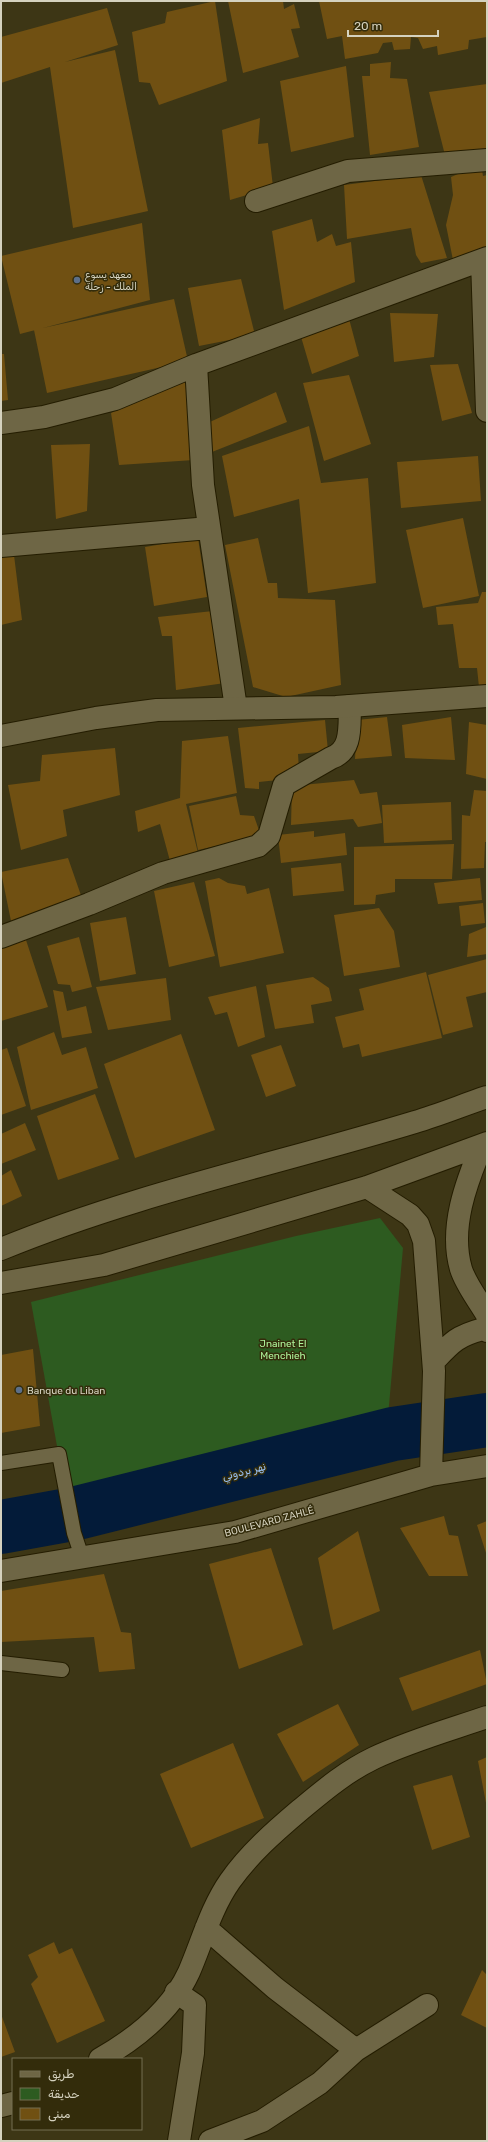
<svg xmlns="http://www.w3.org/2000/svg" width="488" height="2142" viewBox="0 0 488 2142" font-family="Rubik,'Noto Sans Arabic',sans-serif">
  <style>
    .green { fill: #2d5b20 }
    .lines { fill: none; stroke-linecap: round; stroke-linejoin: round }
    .river { stroke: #031b39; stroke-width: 54 }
    .building { fill: #705012 }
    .lane-casing { stroke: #241d00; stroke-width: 16 }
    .street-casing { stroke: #241d00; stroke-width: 24 }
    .secondary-casing { stroke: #241d00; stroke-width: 24 }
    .lane { stroke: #6e6645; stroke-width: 14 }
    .street { stroke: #6e6645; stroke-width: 22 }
    .secondary { stroke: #6e6645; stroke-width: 22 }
    .service-dot { fill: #5c6f8a; stroke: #332c0b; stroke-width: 1.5 }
    .labels { text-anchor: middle; stroke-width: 3; stroke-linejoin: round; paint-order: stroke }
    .poi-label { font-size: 10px; fill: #d5d2bf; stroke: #332c0b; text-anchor: start }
    .park-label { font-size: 10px; fill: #adf39a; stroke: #332c0b }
    .street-label { font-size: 10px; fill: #d5d2bf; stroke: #332c0b }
    .water-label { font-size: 11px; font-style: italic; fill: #9ac1f3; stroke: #332c0b }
  </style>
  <rect width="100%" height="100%" fill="#3d3615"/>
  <path class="green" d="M380 1218 403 1248 386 1439 66 1496 31 1302 296 1236Z"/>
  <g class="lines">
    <path class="river" d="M1 1527 73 1514 393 1434 487 1420"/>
  </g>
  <path class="building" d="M215 1 227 81 159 105 150 83 139 82 132 32 165 23 167 12Z
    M228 1H283L284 9 294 4 300 28 291 29 299 57 243 73Z
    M319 1H487V37L469 40 468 49 438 55 437 46 423 49 418 38 411 37 410 49 394 50 392 42 383 43 378 53 345 59 342 36 327 39Z
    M107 8 118 45 65 62 115 50 148 211 73 228 50 67 1 83V37Z
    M391 62 390 78 407 79 419 147 370 155 362 76H370V64Z
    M346 66 354 137 291 152 280 81Z
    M487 84V149L447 163 429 92Z
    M260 118 258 144 268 143 273 187 230 200 222 130Z
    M481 164 483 176 487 175V250L454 265 446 225 453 195 451 177Z
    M421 175 447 258 421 263 416 255 411 228 347 239 344 185Z
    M312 219 317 242 332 234 336 246 351 242 355 282 284 310 272 231Z
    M142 223 150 300 20 334 1 256Z
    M241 279 255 335 199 346 188 288Z
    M174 299 188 361 47 393 34 330Z
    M390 313 438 314 434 357 394 362Z
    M348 315 359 356 312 374 299 330Z
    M1 354H4L8 400 1 401Z
    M458 364 472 413 442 421 430 365Z
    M187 374 194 460 119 465 111 413Z
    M349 375 371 444 324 461 303 383Z
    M276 392 287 422 212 452 201 426Z
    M309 426 321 483 368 478 376 583 308 593 299 499 234 517 222 456Z
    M90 444 87 511 56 519 51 445Z
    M478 456 481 501 401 508 397 462Z
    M463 518 479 596 423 608 406 530Z
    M198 538 207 597 154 606 145 547Z
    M258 538 268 583H277L278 598 335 600 341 685 286 697 253 687 225 545Z
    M14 555 22 620 1 625V557Z
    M482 592H487V686L479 687 477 668H459L453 624 438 625 436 607 478 603Z
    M213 611 225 683 176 690 172 636H162L158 617Z
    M387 717 392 756 355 759 357 720Z
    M451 717 455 760 405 758 402 725Z
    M325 720 328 751 298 754 299 770 286 771 287 779 259 782V789L245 788 238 728Z
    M469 722 487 725V779L466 774Z
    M228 736 237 793 186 804 198 853 170 861 160 824 138 832 135 811 180 798 182 741Z
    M115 748 120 795 63 810 67 836 21 850 8 785 40 781 42 755Z
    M354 780 360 794 377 792 382 823 358 827 353 819 291 825 292 786Z
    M474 790 487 791V842H485L484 868 461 869 462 815 470 816Z
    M236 796 240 815 254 816 261 836 198 850 189 806Z
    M451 802 452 840 384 843 382 805Z
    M314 831V837L345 833 347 855 281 863 278 835Z
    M454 844 452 879H395V892L376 895 375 904 354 905V847Z
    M68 858 84 904 11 921 1 872Z
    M341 863 344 891 293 896 291 868Z
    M219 878 228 883 245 886 247 894 269 888 284 953 220 967 205 881Z
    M480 878 482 900 438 904 434 883Z
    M194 882 215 956 169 967 154 891Z
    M483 903 485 923 461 926 459 906Z
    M379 908 394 931 400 967 344 976 334 915Z
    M126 917 136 974 100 981 90 923Z
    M486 927 487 954 467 957 469 934Z
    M79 937 92 987 72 992 70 985 58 984 47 946Z
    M26 940 48 1007 1 1021V948Z
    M487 959V992L466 997 473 1027 443 1035 428 975Z
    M426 972 442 1038 362 1057 359 1044 343 1048 335 1017 364 1010 359 989Z
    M313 977 329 988 332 1001 311 1005 314 1023 275 1029 266 985Z
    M166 978 171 1020 108 1030 96 987Z
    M256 986 265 1037 238 1047 227 1012 215 1015 208 997Z
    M53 990 63 992 67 1011 86 1006 92 1033 62 1038Z
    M54 1032 62 1055 86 1047 98 1088 31 1110 17 1047Z
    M181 1034 215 1130 135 1158 104 1064Z
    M281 1045 296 1086 266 1097 251 1055Z
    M7 1048 26 1106 1 1115V1050Z
    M95 1094 119 1159 58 1180 37 1116Z
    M25 1123 36 1150 1 1164V1134Z
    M11 1170 22 1196 1 1206V1176Z
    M33 1349 40 1426 1 1433V1355Z
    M444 1516 449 1535 458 1536 468 1576H429L400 1528Z
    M487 1521V1556L477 1525Z
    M358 1531 380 1611 333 1630 318 1558Z
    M271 1548 303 1645 239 1669 209 1564Z
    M104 1574 121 1632 131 1633 135 1669 99 1672 94 1637 1 1642V1591Z
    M480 1650 487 1684 412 1711 399 1678Z
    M338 1704 359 1745 303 1782 277 1734Z
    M233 1743 264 1818 191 1848 160 1774Z
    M487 1757V1803H486L478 1761Z
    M452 1775 470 1837 432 1850 413 1786Z
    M54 1942 59 1954 72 1948 105 2021 57 2043 31 1984 38 1977 28 1955Z
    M482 1970 487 1975V2028L461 2015Z
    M1 2014 15 2052 1 2057Z"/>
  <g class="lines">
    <g class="lane-casing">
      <path id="lane" d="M1 1463 59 1454 74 1533 82 1557
        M1 1663 62 1670"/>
    </g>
    <g class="street-casing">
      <path id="street" d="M256 201 348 171 487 160
        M482 260 487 411
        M196 365 203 485 236 708
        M1 423 44 417 115 399 196 365 487 258
        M1 546 209 528
        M1 937 89 904 163 873 258 846 269 836 284 785 331 758C353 751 349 725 350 706
        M206 1928 275 1988 356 2050 320 2083 262 2121 210 2141
        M176 1992 195 2005 193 2053 179 2141
        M356 2050 427 2005
        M100 2059C137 2038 171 2011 189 1972 202 1942 211 1908 230 1881 249 1854 274 1832 300 1810 323 1791 345 1772 374 1758 410 1741 449 1730 487 1717
        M1 2106 13 2103"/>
    </g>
    <g class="secondary-casing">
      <path id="secondary" d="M1 736 96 718 157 710 336 707 487 696
        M482 1145C466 1183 449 1228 461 1269 466 1285 479 1301 487 1315
        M367 1187 410 1215 418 1224 424 1241 434 1371 431 1475
        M1 1249C135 1194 277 1164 415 1122 439 1115 463 1105 487 1097
        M1 1283 104 1265 367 1187 487 1143
        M434 1361C452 1342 457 1336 483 1329L487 1331
        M1 1571 235 1532 431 1475 487 1466"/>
    </g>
    <use href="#lane" class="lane"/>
    <use href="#street" class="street"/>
    <use href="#secondary" class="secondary"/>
  </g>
  <g class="service-dot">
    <circle cx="77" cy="280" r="4"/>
    <circle cx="19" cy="1390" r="4"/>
  </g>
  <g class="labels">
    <g class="poi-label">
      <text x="85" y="278">معهد يسوع<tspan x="85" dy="12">الملك - زحلة</tspan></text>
      <text x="27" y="1394">Banque du Liban</text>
    </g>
    <g class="park-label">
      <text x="283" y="1347">Jnainet El<tspan x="283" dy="12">Menchieh</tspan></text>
    </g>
    <g class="street-label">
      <text transform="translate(269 1521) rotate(-15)" y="4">BOULEVARD ZAHLÉ</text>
    </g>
    <g class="water-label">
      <text transform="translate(244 1471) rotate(-14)" y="4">نهر بردوني</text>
    </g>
  </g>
  <rect width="488" height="2142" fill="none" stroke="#d5d2bf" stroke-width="4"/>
  <rect x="12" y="2058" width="130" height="72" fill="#332c0b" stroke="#746e53"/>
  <rect x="20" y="2071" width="20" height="6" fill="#6e6645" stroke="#746e53"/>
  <text x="48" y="2078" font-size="12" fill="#d5d2bf">طريق</text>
  <rect x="20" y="2088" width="20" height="12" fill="#2d5b20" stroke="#746e53"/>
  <text x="48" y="2098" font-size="12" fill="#d5d2bf">حديقة</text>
  <rect x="20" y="2108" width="20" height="12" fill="#705012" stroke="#746e53"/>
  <text x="48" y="2118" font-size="12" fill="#d5d2bf">مبنى</text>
  <path d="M348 30v6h90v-6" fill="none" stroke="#d5d2bf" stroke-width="2"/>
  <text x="354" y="30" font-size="12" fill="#d5d2bf" stroke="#332c0b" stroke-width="3" paint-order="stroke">20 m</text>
</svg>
